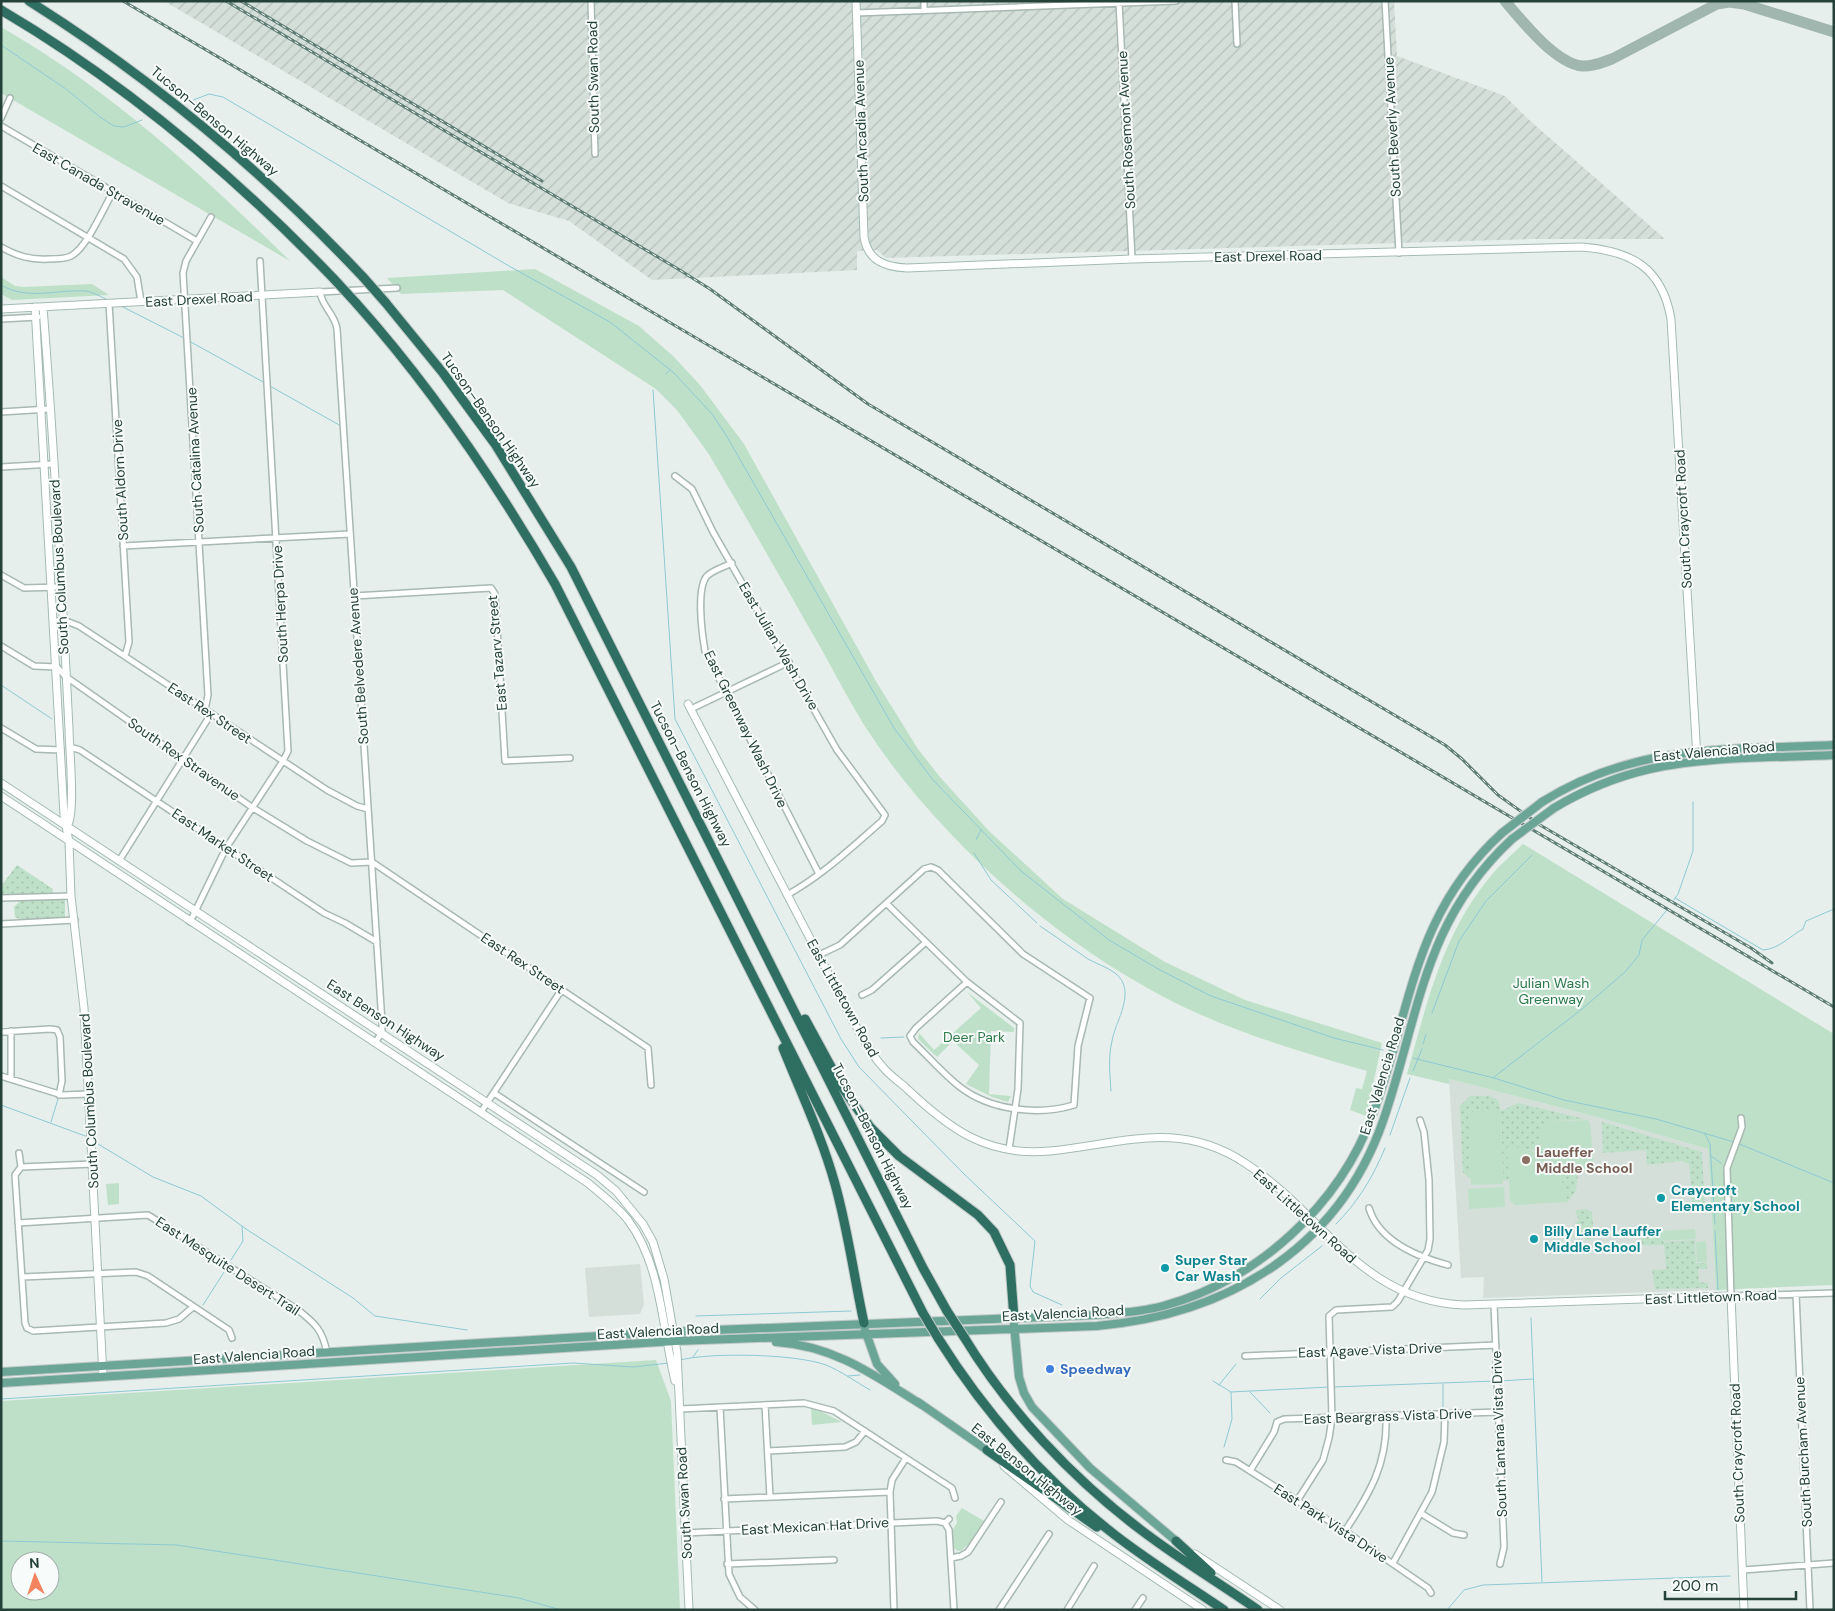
<svg xmlns="http://www.w3.org/2000/svg" width="1835" height="1611" viewBox="0 0 1835 1611" font-family="'DM Sans',sans-serif">
  <style>
    .built { fill: #d4dfda }
    .industrial { fill: url(#industrial-furrows) }
    .grass { fill: url(#grass-dots) }
    .park { fill: #bfe0c8; fill-rule: evenodd }
    .lines { fill: none; stroke-linecap: round; stroke-linejoin: round }
    .stream { stroke: #8ec9d4; stroke-width: 1 }
    .taxiway { stroke: #a2b6b0; stroke-width: 11 }
    .street-casing { stroke: #a8b8b2; stroke-width: 8 }
    .secondary-casing { stroke: #a4bbb3; stroke-width: 9 }
    .primary-casing { stroke: #c2cac8; stroke-width: 10 }
    .highway-casing { stroke: #c2cac8; stroke-width: 11 }
    .street { stroke: #fff; stroke-width: 5 }
    .secondary { stroke: #fff; stroke-width: 7 }
    .primary { stroke: #6aa596; stroke-width: 8 }
    .highway { stroke: #2f6f62; stroke-width: 9 }
    .rail-casing { stroke: #5f7d75; stroke-width: 3 }
    .rail { stroke: #f7fbf9; stroke-width: 1; stroke-dasharray: 4; stroke-linecap: butt }
    .primary-bridge-casing { stroke: #c2cac8; stroke-width: 10; stroke-linecap: butt }
    .highway-bridge-casing { stroke: #c2cac8; stroke-width: 11; stroke-linecap: butt }
    .primary-bridge { stroke: #6aa596; stroke-width: 8 }
    .highway-bridge { stroke: #2f6f62; stroke-width: 9 }
    .education-dot { fill: #8d6e63; stroke: #f7fbf9; stroke-width: 2 }
    .culture-dot { fill: #0f9aa8; stroke: #f7fbf9; stroke-width: 2 }
    .shop-dot { fill: #3f7fe0; stroke: #f7fbf9; stroke-width: 2 }
    .labels { text-anchor: middle; stroke-width: 4; stroke-linejoin: round; paint-order: stroke }
    .street-label { font-size: 14px; fill: #24423a; stroke: #f7fbf9 }
    .park-label { font-size: 14px; fill: #2d7a4b; stroke: #f7fbf9 }
    .education-label { font-size: 14px; font-weight: bold; fill: #785e54; stroke: #f7fbf9; text-anchor: start }
    .culture-label { font-size: 14px; font-weight: bold; fill: #0d838f; stroke: #f7fbf9; text-anchor: start }
    .shop-label { font-size: 14px; font-weight: bold; fill: #366cbe; stroke: #f7fbf9; text-anchor: start }
  </style>
  <defs>
    <pattern id="industrial-furrows" width="10" height="10" patternUnits="userSpaceOnUse" patternTransform="scale(1.25)"><rect width="10" height="10" fill="#d4dfda"/><path d="M-1 1l2-2M0 10L10 0M9 11l2-2" fill="none" stroke="#b6c1bc"/></pattern>
    <pattern id="grass-dots" width="8" height="8" patternUnits="userSpaceOnUse" patternTransform="scale(1.25)"><rect width="8" height="8" fill="#bfe0c8"/><path d="M2 2h.1M6 6h.1" fill="none" stroke="#a4c1ad" stroke-width="1.8" stroke-linecap="round"/></pattern>
  </defs>
  <rect width="100%" height="100%" fill="#e6efeb"/>
  <path class="built" d="M1449 1079 1597 1117 1708 1149 1716 1290 1483 1298 1484 1277 1461 1278Z
    M640 1264 644 1304 640 1314 589 1317 585 1268Z"/>
  <path class="industrial" d="M164 1H1394L1397 56 1505 96 1527 118 1665 239H1532L886 258 877 250 857 251V270L652 280 569 221 508 203Z"/>
  <path class="grass" d="M17 865 53 889 52 893 1 895V886Z
    M65 899V917L22 920 15 917 14 907 20 901Z
    M1470 1096H1489L1498 1100 1501 1111 1518 1103 1585 1119 1545 1122C1532 1144 1557 1170 1578 1174L1576 1190 1568 1202C1564 1185 1554 1156 1535 1151 1526 1148 1516 1148 1507 1147L1509 1180 1503 1181 1501 1112 1469 1113 1471 1179 1463 1173 1460 1106Z
    M1602 1122 1702 1152 1705 1209H1693L1689 1164 1682 1161 1647 1165 1646 1150 1603 1153Z
    M1587 1209 1592 1212 1594 1239 1585 1240 1583 1233 1577 1234 1575 1222 1579 1221 1575 1210Z
    M1662 1231 1663 1242 1695 1240 1696 1263H1707V1269H1698L1699 1282 1708 1283V1288L1655 1289 1652 1270 1666 1269 1664 1245H1641V1232Z"/>
  <path class="park" d="M1 27C112 91 199 172 290 261L1 93Z
    M535 269 639 326 673 356 700 385 744 444 877 683 918 749 940 777 989 831 1063 899 1165 962 1245 1000 1382 1043 1366 1116 1350 1110 1356 1088 1362 1089 1367 1071C1309 1054 1252 1038 1197 1013 1071 956 944 846 868 731 850 703 835 673 819 645 782 581 746 516 708 453L677 410 656 389 503 290 401 294 387 278Z
    M1 277 15 286 24 287 92 284 109 295 12 300 1 294Z
    M1523 844 1834 1034V1285L1716 1290 1708 1149 1597 1117 1449 1079V1084L1407 1074C1427 1003 1442 935 1490 877 1499 865 1512 855 1523 844Z
    M967 992 1014 1028V1032L991 1031 989 1094 1011 1096 1008 1102 992 1097 966 1084 979 1065 953 1041 937 1057 918 1039 919 1033 934 1050 981 1008Z
    M1501 1111 1503 1184 1471 1185 1468 1112Z
    M1587 1120 1590 1122 1594 1167C1566 1186 1529 1152 1545 1122Z
    M1507 1147C1543 1146 1562 1168 1568 1202L1515 1205 1510 1201Z
    M119 1183V1204L108 1205 106 1184Z
    M1504 1187 1505 1207 1469 1209 1468 1189Z
    M1695 1229 1696 1239 1662 1241V1231Z
    M1706 1241 1707 1262H1697L1696 1242Z
    M656 1360 671 1401 680 1610H1V1401ZM20 1561H50V1591H20Z
    M811 1409 820 1411 842 1422 812 1425Z
    M962 1508 984 1521 969 1544 961 1551H958L953 1547 952 1531 957 1523 956 1516Z"/>
  <g class="lines">
    <path class="stream" d="M1 45 66 89 100 117 114 126 124 127 142 120
      M191 101 209 94 223 97 509 266 610 322 674 373 712 414 726 435 894 728 933 780 1021 871 1109 940 1160 970 1211 996 1334 1038 1383 1050
      M1 285C28 301 57 289 86 291 93 292 101 297 108 300
      M121 306 184 338
      M189 341 265 383
      M666 374 670 369
      M268 385 341 426
      M653 390 675 719 841 1039 859 1067 964 1174 1035 1241 1030 1286 1033 1292 1062 1305
      M1 685 52 719
      M976 840 981 830
      M974 853 991 880 1037 923
      M1675 898 1763 950C1779 949 1790 936 1803 929L1806 921 1834 909
      M1674 900 1678 894 1693 851V802
      M1040 926C1056 937 1072 948 1088 959 1097 964 1107 967 1115 973 1138 991 1115 1021 1112 1041 1108 1058 1110 1075 1111 1091
      M1432 1013 1459 941 1486 901 1532 855
      M881 1038 904 1037
      M1423 1044 1426 1034
      M1413 1058 1494 1078 1564 1100 1656 1119 1734 1142
      M1413 1071 1422 1049
      M1494 1077 1582 1009 1625 972 1639 955 1642 940 1667 910
      M1 1105 88 1137
      M51 1122 58 1099
      M1705 1134 1710 1144 1715 1224
      M1390 1135 1410 1078
      M93 1141 153 1177 201 1196 246 1229 353 1298 375 1316 467 1330
      M1737 1143 1834 1183
      M1711 1156 1721 1163
      M1336 1224C1358 1202 1373 1177 1385 1148
      M1715 1231 1718 1290
      M231 1260 243 1241 242 1226
      M1260 1299 1281 1278 1322 1246
      M203 1305 226 1269
      M696 1316 851 1311
      M1531 1318 1542 1582
      M693 1357 698 1350
      M680 1360C712 1352 796 1354 826 1365 841 1371 856 1382 870 1390
      M848 1376 860 1375
      M1213 1381 1231 1392 1232 1419 1224 1447
      M1499 1381 1533 1379
      M1443 1384V1408
      M1219 1385 1236 1364
      M1334 1387 1495 1381
      M1231 1392 1330 1387
      M1250 1392 1270 1413
      M1 1399 573 1363 633 1367 669 1363
      M1 1541 177 1545 519 1598 561 1610
      M1447 1610 1464 1590 1483 1585 1730 1576"/>
    <path class="taxiway" d="M1505 1C1522 21 1555 63 1582 66 1593 67 1603 62 1612 59L1717 4 1729 2 1744 4 1834 32"/>
    <g class="street-casing">
      <path id="street" d="M591 1 595 154
        M924 1V10
        M1235 1 1237 44
        M1385 1 1399 253
        M1119 2 1132 259
        M856 13 1176 1
        M1 118 10 98
        M1 126 197 241
        M1 186 124 259 137 277 141 302
        M1 247C17 256 30 260 49 259 56 259 65 259 71 256 87 248 104 207 113 192
        M109 303 129 642 125 656
        M1 319 38 317
        M1 412 49 409
        M1 467 53 464
        M675 476 692 489 713 532 837 750 885 815 882 821C852 847 823 875 787 895
        M123 546 350 534
        M732 563C724 567 713 570 707 576 696 588 702 634 705 651L819 874
        M1 575 24 588 60 587
        M354 596 491 588 495 594 505 761 570 758
        M53 621H66L79 626 327 790 357 806 368 809
        M1 646 34 666 57 667 65 676 253 808 307 841 351 863 372 862 648 1048 651 1085
        M691 709 789 662
        M205 710 208 695 183 273 186 261 211 217
        M1 728 36 749 61 750
        M70 747 80 750 324 913 345 923 377 942
        M119 861 211 714
        M1 898 71 896
        M887 904 967 982 1020 1023 1018 1089 1009 1149
        M190 922 226 848 283 761 288 751 260 261
        M1 924 75 920
        M819 955 840 945 924 869 931 867 938 870 1023 954 1090 998 1078 1046 1074 1105C1037 1116 990 1110 960 1087 943 1074 928 1056 913 1042L910 1036 916 1028 967 982
        M862 995 872 990 926 942
        M57 1030 60 1037 62 1081 59 1095
        M11 1031V1079
        M1 1032 50 1029 57 1030
        M375 1043 382 1032V1023L337 329C335 314 322 307 320 292L397 288
        M1 1076 62 1095 89 1094
        M494 1093 644 1192
        M481 1112 562 989
        M1741 1118 1742 1127 1727 1168 1731 1296 1834 1293
        M19 1153 21 1167 15 1175 25 1323 27 1328
        M21 1167 93 1164
        M1369 1208C1379 1242 1418 1257 1448 1265
        M18 1223 148 1215 298 1310C316 1324 322 1330 327 1352
        M22 1277 136 1272 148 1276 229 1330 232 1338
        M1796 1294 1810 1610
        M1494 1304 1504 1547 1500 1564
        M27 1328 33 1331 166 1323 179 1319 193 1307
        M1245 1356 1496 1345
        M765 1405 770 1497
        M720 1407 729 1574 740 1597 755 1610
        M680 1409 804 1403 834 1411 952 1488 955 1498
        M1277 1422 1284 1419 1499 1412
        M768 1451 845 1447 856 1442 865 1431
        M1226 1460 1236 1462 1345 1531 1428 1588 1431 1593
        M1250 1471 1274 1432 1277 1422
        M724 1499 890 1492
        M1297 1501 1323 1460 1329 1438 1332 1418 1329 1316 1336 1310 1392 1307 1398 1301 1428 1250 1430 1239 1429 1180 1424 1132 1420 1120
        M1422 1514 1453 1533 1464 1535
        M949 1519 945 1523 949 1530 954 1610
        M1345 1531C1370 1493 1388 1463 1386 1416
        M685 1533 892 1523 937 1521 945 1523
        M951 1558 961 1556 968 1552 1001 1502
        M1393 1563 1432 1492 1444 1442 1445 1414
        M727 1564 834 1560
        M1743 1570 1834 1563
        M894 1610 890 1492 892 1480 906 1458
        M999 1610 1049 1534
        M1067 1610 1094 1566
        M1135 1610 1143 1598"/>
    </g>
    <g class="secondary-casing">
      <path id="secondary" d="M856 1 864 237C868 261 885 267 907 268L1132 259 1582 247C1631 251 1662 267 1671 319L1697 758
        M35 307 64 815 69 842 71 896 84 1008 103 1376
        M43 307C54 447 62 588 69 729 69 746 76 816 67 826
        M1 309 320 292
        M688 704 853 1021C862 1036 870 1053 882 1066 888 1074 897 1080 904 1086 948 1128 986 1157 1050 1151 1121 1144 1178 1119 1245 1163 1323 1213 1360 1301 1464 1305L1731 1296 1744 1610
        M1 783 597 1175 616 1191 643 1224 653 1242 664 1279 677 1352 689 1610
        M1 796 588 1183C602 1195 617 1206 628 1220 662 1266 662 1328 675 1381
        M1004 1466 1068 1520 1203 1610
        M1195 1554 1280 1610"/>
    </g>
    <g class="primary-casing">
      <path id="primary" d="M1542 802C1636 743 1728 750 1834 745
        M1554 808C1584 790 1615 777 1650 769 1705 756 1776 758 1834 755
        M1014 1325 1019 1377 1024 1393 1032 1407 1090 1468 1176 1541
        M865 1330 877 1364 895 1384
        M776 1342C835 1346 874 1375 922 1405
        M1 1372 665 1332 1096 1315C1119 1313 1141 1312 1163 1306 1258 1280 1339 1206 1373 1114 1412 1008 1412 915 1502 833
        M1 1383 676 1341 1097 1326C1233 1314 1345 1244 1387 1109 1421 1004 1426 919 1512 839
        M918 1402 987 1450"/>
    </g>
    <g class="highway-casing">
      <path id="highway" d="M29 1C153 79 263 171 363 277
        M1 10C125 83 235 176 334 279
        M385 302 443 373 495 444 571 567 923 1268 947 1311
        M356 303C433 389 497 484 555 584L923 1313
        M805 1019 842 1087 870 1127 899 1156 978 1215 994 1232 1010 1265 1014 1318
        M783 1048C801 1093 822 1137 835 1184 848 1230 854 1277 864 1323
        M964 1337C1009 1411 1072 1478 1141 1530 1179 1559 1219 1583 1258 1610
        M938 1338C985 1413 1045 1481 1115 1535 1150 1562 1187 1585 1224 1610
        M987 1450 1097 1527
        M1176 1541 1211 1573"/>
    </g>
    <use href="#street" class="street"/>
    <use href="#secondary" class="secondary"/>
    <use href="#primary" class="primary"/>
    <use href="#highway" class="highway"/>
    <g class="rail-casing">
      <path id="rail" d="M123 1 1834 1007
        M226 1 678 269 710 289 868 404 1445 745 1462 759 1498 795 1540 825 1751 948 1772 963
        M241 1 542 181"/>
    </g>
    <use href="#rail" class="rail"/>
    <g class="primary-bridge-casing">
      <path id="primary-bridge" d="M1502 833 1542 802
        M1512 839 1554 808"/>
    </g>
    <g class="highway-bridge-casing">
      <path id="highway-bridge" d="M363 277 385 302
        M334 279 356 303
        M947 1311 964 1337
        M923 1313 938 1338"/>
    </g>
    <use href="#primary-bridge" class="primary-bridge"/>
    <use href="#highway-bridge" class="highway-bridge"/>
  </g>
  <circle class="education-dot" cx="1526" cy="1160" r="5"/>
  <g class="culture-dot">
    <circle cx="1661" cy="1198" r="5"/>
    <circle cx="1534" cy="1239" r="5"/>
    <circle cx="1165" cy="1268" r="5"/>
  </g>
  <circle class="shop-dot" cx="1050" cy="1369" r="5"/>
  <g class="labels">
    <g class="street-label">
      <text transform="translate(593 77) rotate(-91)" y="5">South Swan Road</text>
      <text transform="translate(215 121) rotate(40)" y="5">Tucson–Benson Highway</text>
      <text transform="translate(1392 127) rotate(-93)" y="5">South Beverly Avenue</text>
      <text transform="translate(1126 130) rotate(-93)" y="5">South Rosemont Avenue</text>
      <text transform="translate(861 131) rotate(-92)" y="5">South Arcadia Avenue</text>
      <text transform="translate(99 184) rotate(30)" y="5">East Canada Stravenue</text>
      <text transform="translate(1268 256) rotate(-1)" y="5">East Drexel Road</text>
      <text transform="translate(199 299) rotate(-3)" y="5">East Drexel Road</text>
      <text transform="translate(491 420) rotate(55)" y="5">Tucson–Benson Highway</text>
      <text transform="translate(195 460) rotate(-93)" y="5">South Catalina Avenue</text>
      <text transform="translate(120 480) rotate(-93)" y="5">South Aldorn Drive</text>
      <text transform="translate(1683 519) rotate(-93)" y="5">South Craycroft Road</text>
      <text transform="translate(59 567) rotate(-93)" y="5">South Columbus Boulevard</text>
      <text transform="translate(280 604) rotate(-93)" y="5">South Herpa Drive</text>
      <text transform="translate(779 646) rotate(60)" y="5">East Julian Wash Drive</text>
      <text transform="translate(497 653) rotate(-95)" y="5">East Tazarv Street</text>
      <text transform="translate(358 666) rotate(-94)" y="5">South Belvedere Avenue</text>
      <text transform="translate(210 713) rotate(34)" y="5">East Rex Street</text>
      <text transform="translate(746 729) rotate(64)" y="5">East Greenway Wash Drive</text>
      <text transform="translate(1714 751) rotate(-5)" y="5">East Valencia Road</text>
      <text transform="translate(184 759) rotate(35)" y="5">South Rex Stravenue</text>
      <text transform="translate(691 774) rotate(63)" y="5">Tucson–Benson Highway</text>
      <text transform="translate(223 845) rotate(34)" y="5">East Market Street</text>
      <text transform="translate(523 963) rotate(34)" y="5">East Rex Street</text>
      <text transform="translate(843 998) rotate(61)" y="5">East Littletown Road</text>
      <text transform="translate(386 1020) rotate(33)" y="5">East Benson Highway</text>
      <text transform="translate(1382 1076) rotate(-73)" y="5">East Valencia Road</text>
      <text transform="translate(89 1101) rotate(-93)" y="5">South Columbus Boulevard</text>
      <text transform="translate(873 1136) rotate(63)" y="5">Tucson–Benson Highway</text>
      <text transform="translate(1305 1216) rotate(42)" y="5">East Littletown Road</text>
      <text transform="translate(228 1266) rotate(33)" y="5">East Mesquite Desert Trail</text>
      <text transform="translate(1711 1297) rotate(-2)" y="5">East Littletown Road</text>
      <text transform="translate(1063 1313) rotate(-3)" y="5">East Valencia Road</text>
      <text transform="translate(658 1331) rotate(-3)" y="5">East Valencia Road</text>
      <text transform="translate(1370 1350) rotate(-2)" y="5">East Agave Vista Drive</text>
      <text transform="translate(254 1355) rotate(-4)" y="5">East Valencia Road</text>
      <text transform="translate(1388 1416) rotate(-2)" y="5">East Beargrass Vista Drive</text>
      <text transform="translate(1499 1434) rotate(-92)" y="5">South Lantana Vista Drive</text>
      <text transform="translate(1803 1452) rotate(-93)" y="5">South Burcham Avenue</text>
      <text transform="translate(1737 1453) rotate(-92)" y="5">South Craycroft Road</text>
      <text transform="translate(1027 1469) rotate(39)" y="5">East Benson Highway</text>
      <text transform="translate(684 1503) rotate(-93)" y="5">South Swan Road</text>
      <text transform="translate(1331 1523) rotate(33)" y="5">East Park Vista Drive</text>
      <text transform="translate(815 1526) rotate(-3)" y="5">East Mexican Hat Drive</text>
    </g>
    <g class="park-label">
      <text x="1551" y="988">Julian Wash<tspan x="1551" dy="16">Greenway</tspan></text>
      <text x="974" y="1042">Deer Park</text>
    </g>
    <g class="education-label">
      <text x="1536" y="1157">Laueffer<tspan x="1536" dy="16">Middle School</tspan></text>
    </g>
    <g class="culture-label">
      <text x="1671" y="1195">Craycroft<tspan x="1671" dy="16">Elementary School</tspan></text>
      <text x="1544" y="1236">Billy Lane Lauffer<tspan x="1544" dy="16">Middle School</tspan></text>
      <text x="1175" y="1265">Super Star<tspan x="1175" dy="16">Car Wash</tspan></text>
    </g>
    <g class="shop-label">
      <text x="1060" y="1374">Speedway</text>
    </g>
  </g>
  <rect width="1835" height="1611" fill="none" stroke="#24423a" stroke-width="5"/>
  <g transform="translate(35 1576) rotate(357)"><circle r="24" fill="#f7fbf9" stroke="#a3b1ad"/>
  <path d="M0-4L9 19L0 12L-9 19Z" fill="#f4845f"/>
  <text y="-8" font-size="14" font-weight="bold" text-anchor="middle" fill="#24423a">N</text>
  </g>
  <path d="M1665 1591v8h131v-8" fill="none" stroke="#24423a" stroke-width="2.5"/>
  <text x="1672" y="1591" font-size="15" fill="#24423a" stroke="#f7fbf9" stroke-width="4" paint-order="stroke">200 m</text>
</svg>
